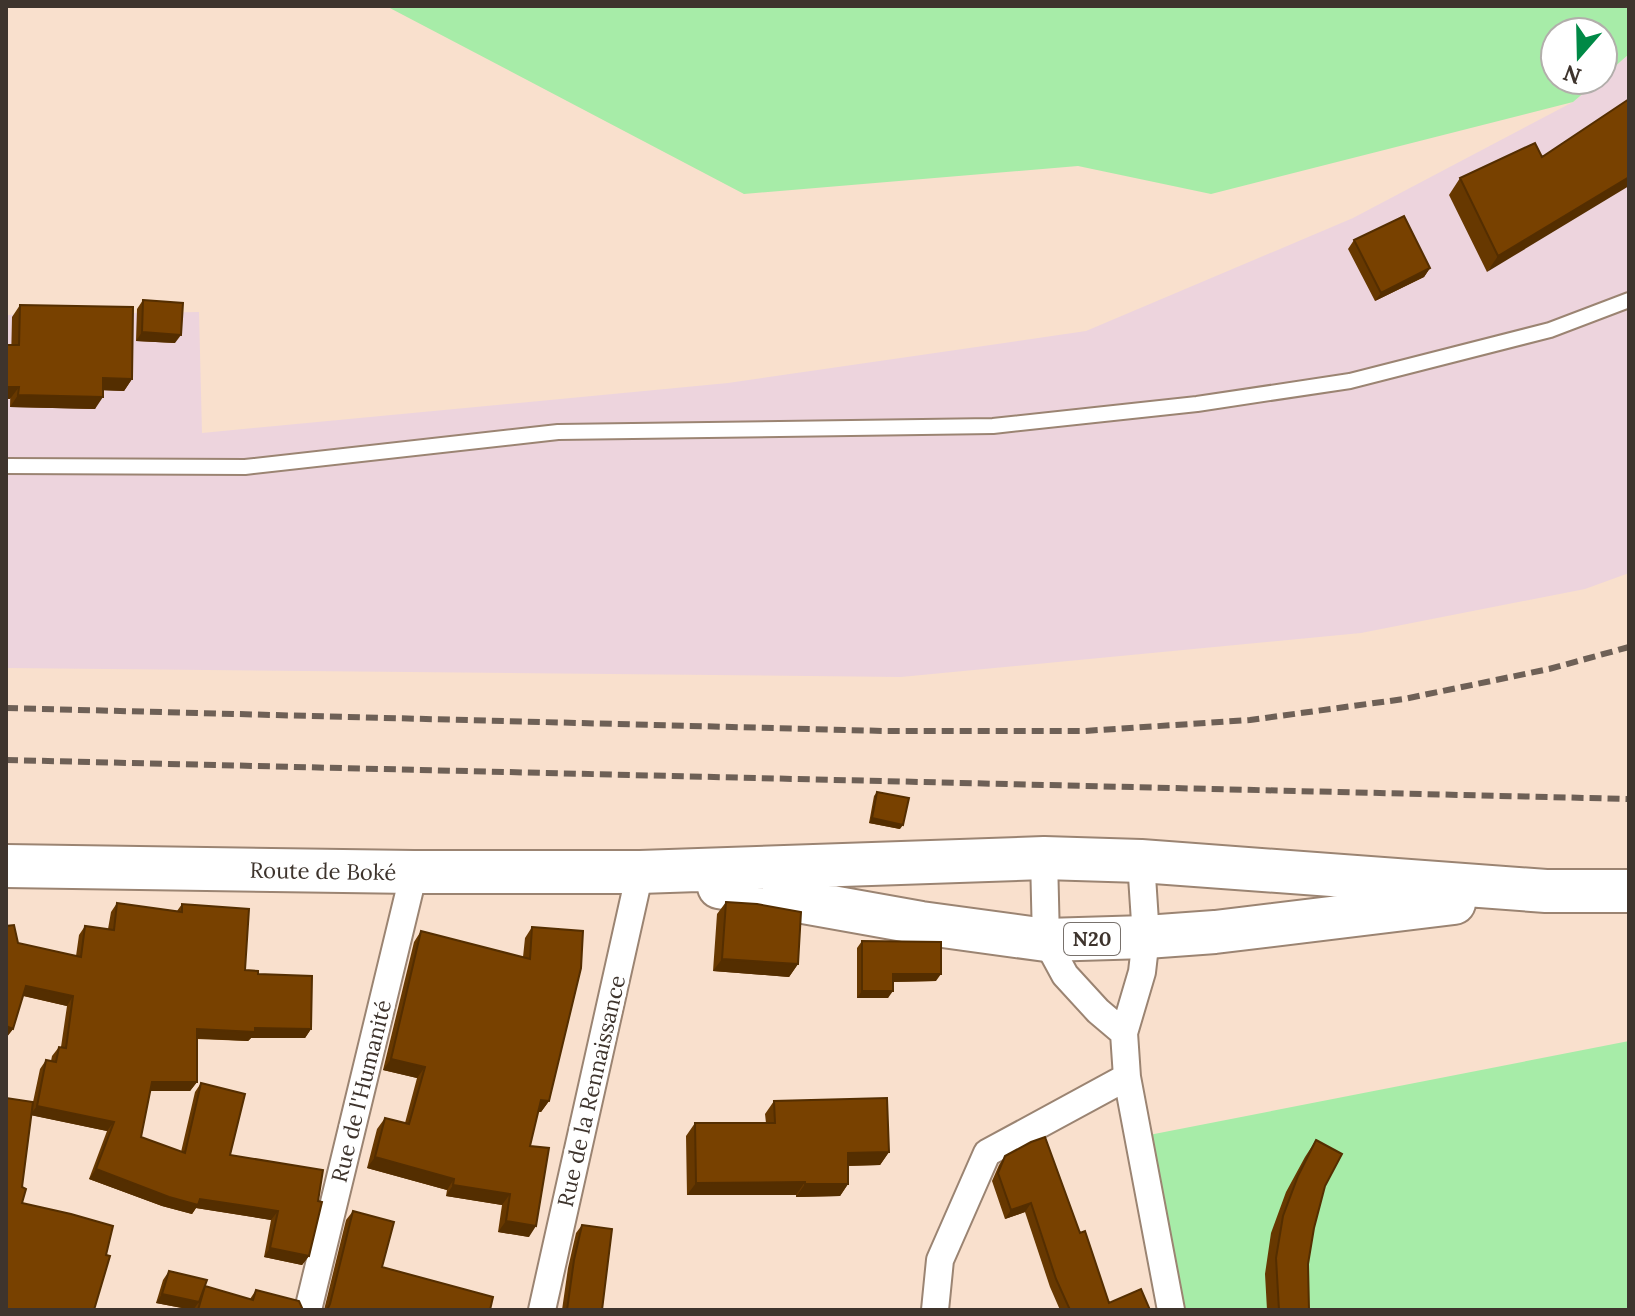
<svg xmlns="http://www.w3.org/2000/svg" width="1635" height="1316" viewBox="0 0 1635 1316" font-family="Lora,serif">
  <style>
    .industrial { fill: #edd4dd }
    .green { fill: #a7eca8 }
    .lines { fill: none; stroke-linecap: round; stroke-linejoin: round }
    .service-casing { stroke: #9b8472; stroke-width: 18 }
    .minor-casing { stroke: #9b8472; stroke-width: 30 }
    .primary-casing { stroke: #9b8472; stroke-width: 46 }
    .service { stroke: #fff; stroke-width: 14 }
    .minor { stroke: #fff; stroke-width: 26 }
    .primary { stroke: #fff; stroke-width: 42 }
    .rail { stroke: #6e6056; stroke-width: 6; stroke-dasharray: 12 6; stroke-linecap: butt }
    .wall { fill: #673800 }
    .shaded-wall { fill: #542e00 }
    .building { fill: #784100; stroke: #542e00; stroke-width: 2 }
    .labels { text-anchor: middle; stroke-width: 8; stroke-linejoin: round; paint-order: stroke }
    .shield { fill: #fff; stroke: #78716c; stroke-width: 2 }
    .shield-label { font-size: 20px; font-weight: bold; fill: #3e342d }
    .street-label { font-size: 22px; fill: #3e342d; stroke: #fff }
  </style>
  <rect width="100%" height="100%" fill="#f9e0cd"/>
  <path class="industrial" d="M1629 54V573L1585 589 1361 633 901 677 6 668V315L199 312 202 433 728 383 1086 331 1353 218 1573 102 1599 80H1603V77Z"/>
  <path class="green" d="M386 6H1629V54L1603 77V32H1555V80H1599L1573 102 1211 194 1078 166 744 194Z
    M1629 1041V1310H1183L1149 1135Z"/>
  <g class="lines">
    <g class="service-casing">
      <path id="service" d="M6 466 245 467 558 432 993 426 1197 404 1350 381 1550 330 1629 300"/>
    </g>
    <g class="minor-casing">
      <path id="minor" d="M1044 858 1046 940 1065 975 1098 1011 1124 1033
        M1141 861 1146 937 1142 972 1124 1033 1127 1077 1171 1310
        M308 1310 414 872
        M542 1310 640 872
        M935 1310 940 1260 987 1153 1127 1077"/>
    </g>
    <g class="primary-casing">
      <path id="primary" d="M6 866 414 872H640L1044 858 1141 861 1546 891H1629
        M719 887 921 923 1046 940 1146 937 1215 932 1454 903"/>
    </g>
    <use href="#service" class="service"/>
    <use href="#minor" class="minor"/>
    <use href="#primary" class="primary"/>
    <path class="rail" d="M6 708 885 731H1084L1250 720 1404 699 1549 669 1629 647
      M6 760 1629 799"/>
  </g>
  <path class="wall" d="M1629 99 1487 272 1449 195 1460 178 1542 157Z
    M1354 240 1430 268 1424 277 1375 301 1348 249Z
    M143 300 175 343 136 341 137 309Z
    M20 305 132 379 124 391 103 390 95 409 10 407 12 317Z
    M877 792 900 829 869 823 874 796Z
    M726 902 798 964 789 977 713 971 717 914Z
    M117 903 177 911 182 904 249 909 245 970 258 971V974L312 976 311 1029 305 1038H251L248 1041 197 1039V1082L190 1091H150L141 1137 181 1152 195 1092 201 1083 245 1094 230 1155 323 1170 318 1201 322 1202 309 1256 302 1265 264 1257 271 1220 196 1208 192 1214 162 1206 89 1179 107 1131 31 1115 22 1187 26 1189 22 1203 71 1214 113 1226 106 1255 110 1256 94 1310H6V1098L33 1102 40 1069 46 1060 51 1061 52 1056 59 1047H61L67 1006 23 996 13 1029 6 1038V926L14 925 18 943 76 956 79 935 85 926 108 929 111 912Z
    M532 927 549 1101 541 1112H538L530 1146 529 1237 498 1232 502 1205 446 1196 447 1190 367 1168 377 1129 385 1118 405 1123 417 1078 383 1070 414 942 421 931 523 957 525 938Z
    M862 941 936 981 893 982 888 998H857V948Z
    M774 1101 889 1152 880 1165 848 1166V1184L840 1196 796 1197V1195H687L686 1136 695 1123H766L765 1114Z
    M1316 1140 1325 1186 1314 1228 1308 1264 1309 1310H1267L1265 1274 1271 1233 1286 1192 1305 1157Z
    M1005 1156 1080 1233 1109 1303 1150 1310H1060L1050 1287 1025 1212 1005 1219 992 1181 999 1165Z
    M353 1211 382 1267 490 1310H324L346 1220Z
    M582 1225 602 1310H562L568 1268 576 1233Z
    M169 1271 205 1286 250 1299 256 1290 303 1310H194L195 1308 192 1310 156 1303 163 1280Z"/>
  <path class="shaded-wall" d="M1629 177V186L1487 272 1498 256Z
    M1430 268 1424 277 1375 301 1381 293Z
    M142 332 181 335 175 343 136 341Z
    M103 378 132 379 124 391 95 390Z
    M6 387H19L10 399H6Z
    M18 395 103 397 95 409 10 407Z
    M872 818 903 825 900 829 869 823Z
    M722 959 798 964 789 977 713 971Z
    M893 974H941L936 981 888 982Z
    M26 986 73 996 67 1006 20 995Z
    M862 991H893L888 998H857Z
    M6 1026 13 1029 6 1038Z
    M255 1028 311 1029 305 1038H251L248 1041 190 1038 197 1029Z
    M391 1059 425 1067 417 1078 383 1070Z
    M152 1082H197L190 1091H146Z
    M541 1100 549 1101 541 1112 534 1111Z
    M37 1106 114 1122 107 1131 30 1115Z
    M889 1152 880 1165 839 1166 848 1153Z
    M375 1157 454 1179 447 1190 367 1168Z
    M96 1169 200 1199 278 1211 271 1220 196 1208 192 1214 162 1206 89 1179Z
    M805 1182 796 1195H687L696 1183Z
    M805 1184H848L840 1196 796 1197Z
    M453 1185 510 1194 502 1205 446 1196Z
    M1031 1203 1025 1212 1005 1219 1011 1210Z
    M506 1221 536 1226 529 1237 498 1232Z
    M270 1248 309 1256 302 1265 264 1257Z
    M162 1294 199 1302 193 1310 156 1303Z"/>
  <path class="building" d="M1629 99V177L1498 256 1460 178 1535 143 1542 157Z
    M1404 216 1430 268 1381 293 1354 240Z
    M143 300 183 303 181 335 142 332Z
    M20 305 133 307 132 379 103 378V397L18 395 19 387H6V345H19Z
    M877 792 909 798 903 825 872 818Z
    M726 902 757 904 801 912 798 964 722 959Z
    M117 903 182 912V904L249 909 245 970 258 971V974L312 976 311 1029 255 1028V1032L197 1029V1082H152L141 1137 185 1153 201 1083 245 1094 230 1155 323 1170 318 1201 322 1202 309 1256 270 1248 278 1211 200 1199 198 1205 169 1197 96 1169 114 1122 37 1106 46 1060 56 1062 59 1047 66 1048 73 996 26 986 13 1029 6 1026V926L14 925 18 943 81 957 85 926 114 930Z
    M532 927 583 931 581 968 549 1101 541 1100 530 1146 549 1148 536 1226 506 1221 510 1194 453 1185 454 1179 375 1157 385 1118 409 1124 425 1067 391 1059 421 931 530 959Z
    M862 941 941 942V974H893V991H862Z
    M6 1098 33 1102 22 1187 26 1189 22 1203 71 1214 113 1226 106 1255 110 1256 94 1310H6Z
    M887 1098 889 1152 848 1153V1184H805V1182L696 1183 695 1123H775L774 1101Z
    M1045 1137 1080 1233 1085 1231 1109 1303 1141 1289 1150 1310H1070L1056 1279 1031 1203 1011 1210 998 1173 1005 1156 1031 1142Z
    M1316 1140 1342 1154 1325 1186 1314 1228 1308 1264 1309 1310H1279L1276 1258 1283 1216 1298 1176Z
    M353 1211 394 1222 382 1267 493 1297 490 1310H327L330 1304Z
    M582 1225 612 1229 602 1310H567L574 1260Z
    M169 1271 207 1280 199 1302 162 1294Z
    M205 1286 253 1300 256 1290 299 1301 303 1310H198Z"/>
  <g class="labels">
    <rect class="shield" x="1064" y="923" width="56" height="32" rx="6"/>
    <g class="shield-label">
      <text x="1092" y="946">N20</text>
    </g>
    <g class="street-label">
      <text transform="translate(323 871) rotate(1)" y="8">Route de Boké</text>
      <text transform="translate(361 1091) rotate(-76)" y="8">Rue de l'Humanité</text>
      <text transform="translate(591 1091) rotate(-77)" y="8">Rue de la Rennaissance</text>
    </g>
  </g>
  <rect width="1635" height="1316" fill="none" stroke="#3e342d" stroke-width="16"/>
  <g transform="translate(1579 56) rotate(200)"><circle r="38" fill="#ffffff" stroke="#b2aeab" stroke-width="2"/>
  <path d="M0-6L14 30L0 20L-14 30Z" fill="#008946"/>
  <text y="-12" font-size="22" font-weight="bold" text-anchor="middle" fill="#3e342d">N</text>
  </g>
</svg>
